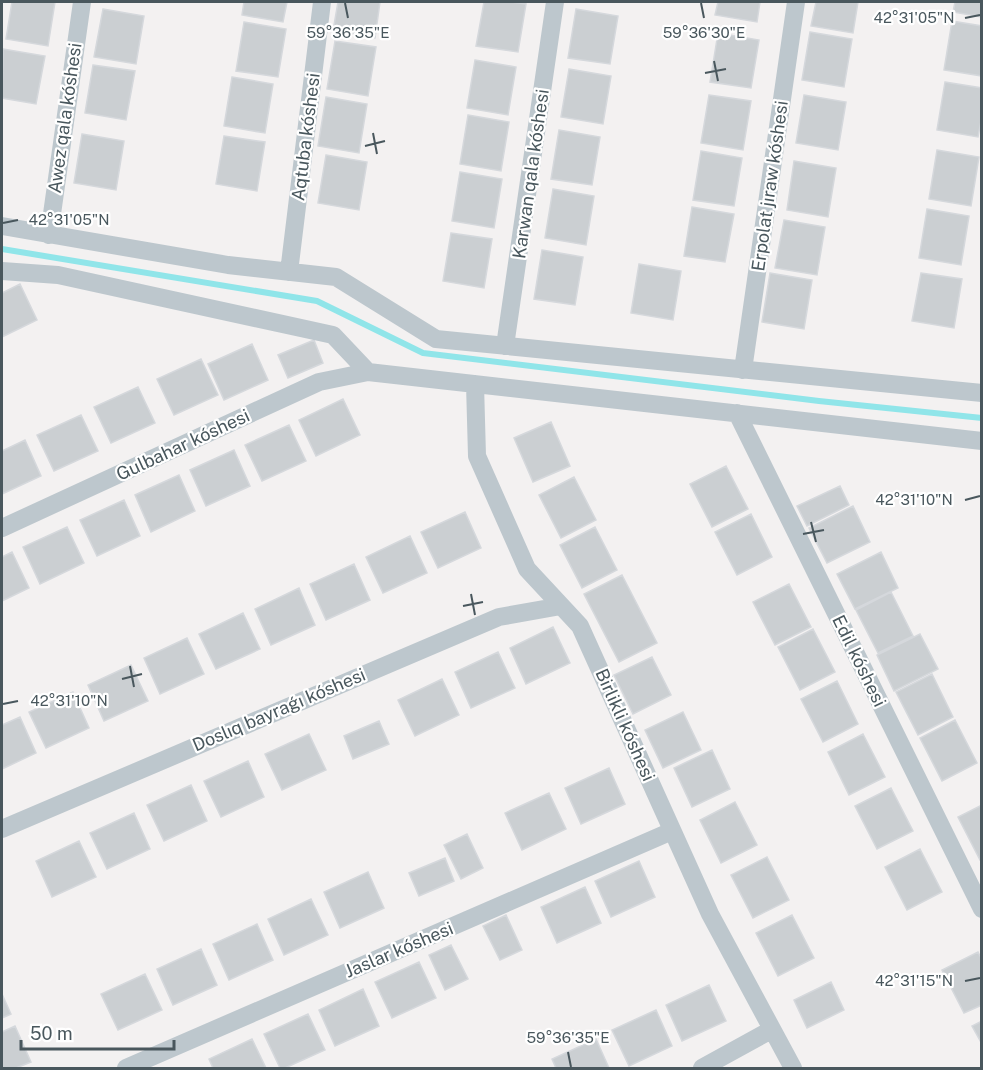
<svg xmlns="http://www.w3.org/2000/svg" width="983" height="1070" viewBox="0 0 983 1070" font-family="'Public Sans',sans-serif">
  <style>
    .lines { fill: none; stroke-linecap: round; stroke-linejoin: round }
    .stream { stroke: #90e5e9; stroke-width: 6 }
    .building { fill: #cbcfd2; stroke: #d5d8dc; stroke-width: 1.5 }
    .minor { stroke: #bdc7cd; stroke-width: 18 }
    .ticks { fill: none; stroke: #49575d; stroke-width: 2 }
    .labels { text-anchor: middle; stroke-width: 4.5; stroke-linejoin: round; paint-order: stroke }
    .street-label { font-size: 18px; fill: #49575d; stroke: #fff }
    .ticks-label { font-size: 15px; text-anchor: middle; fill: #49575d; stroke: #fff; stroke-width: 4.5; stroke-linejoin: round; paint-order: stroke }
  </style>
  <rect width="100%" height="100%" fill="#f3f1f1"/>
  <g class="lines">
    <path class="stream" d="M2 249 317 301 423 353 819 401 982 418"/>
  </g>
  <path class="building" d="M12 2H55L48 46 6 39Z
    M244 2H287L283 22 242 15Z
    M338 2H380L375 38 333 31Z
    M484 2H511L526 4 518 52 476 46Z
    M718 2H760L757 22 715 15Z
    M816 2H858L853 33 811 26Z
    M955 2H982V17L953 12Z
    M103 9 144 16 136 64 94 57Z
    M576 9 618 16 610 64 568 58Z
    M952 21 982 26V76L944 70Z
    M244 22 286 29 278 77 236 71Z
    M810 32 852 39 844 87 802 80Z
    M718 33 759 40 751 88 710 82Z
    M335 41 376 47 368 96 327 89Z
    M3 49 45 56 36 104 2 98Z
    M475 60 516 67 508 115 467 108Z
    M93 65 135 71 126 120 85 113Z
    M569 69 611 76 603 124 561 117Z
    M232 77 273 84 265 133 224 126Z
    M945 82 982 88V116L978 137 937 130Z
    M709 95 751 101 743 150 701 143Z
    M804 95 846 102 838 150 796 143Z
    M326 97 367 104 359 153 318 146Z
    M468 115 509 122 501 171 460 164Z
    M559 130 600 137 592 185 551 179Z
    M82 134 124 141 116 190 74 183Z
    M224 136 265 142 257 191 216 184Z
    M937 150 979 157 971 206 929 199Z
    M701 151 742 158 734 206 693 200Z
    M326 155 367 162 359 210 318 203Z
    M794 161 836 168 828 217 787 210Z
    M460 172 502 179 494 228 452 221Z
    M553 189 594 196 586 245 545 238Z
    M692 207 734 214 725 262 684 256Z
    M927 209 969 216 961 265 919 258Z
    M784 220 825 227 817 275 775 268Z
    M451 233 492 239 484 288 443 281Z
    M542 250 583 257 575 305 534 299Z
    M639 264 681 271 673 320 631 313Z
    M770 273 812 280 804 329 762 322Z
    M921 273 962 279 954 328 912 321Z
    M20 284 37 320 2 337V293Z
    M314 340 323 363 288 378 278 355Z
    M252 344 268 380 224 400 208 364Z
    M201 359 218 395 174 415 157 379Z
    M138 387 155 423 111 443 94 407Z
    M343 399 360 435 316 456 299 420Z
    M81 415 98 451 54 471 37 435Z
    M551 422 570 466 533 482 514 438Z
    M289 425 306 461 262 481 245 445Z
    M25 440 41 476 2 494V451Z
    M234 450 250 486 206 506 190 470Z
    M726 466 748 509 712 527 690 484Z
    M179 475 195 511 151 532 135 495Z
    M574 477 596 520 561 538 539 495Z
    M840 486 849 505 807 526 797 506Z
    M124 500 140 536 97 556 80 520Z
    M853 506 870 542 827 563 809 528Z
    M465 512 481 548 438 568 421 532Z
    M751 514 772 557 737 575 715 532Z
    M67 527 84 563 40 584 23 547Z
    M595 527 617 570 582 588 560 545Z
    M410 536 427 573 383 593 366 557Z
    M12 552 29 588 2 601V557Z
    M881 552 898 588 855 609 837 574Z
    M354 564 370 600 326 620 310 584Z
    M622 575 657 643 619 662 584 594Z
    M789 584 811 627 775 645 753 602Z
    M299 588 315 625 271 645 255 609Z
    M891 592 913 636 878 653 856 610Z
    M243 613 260 649 216 669 199 634Z
    M553 627 570 663 526 684 510 648Z
    M813 629 835 672 800 690 778 647Z
    M920 634 938 669 894 691 877 655Z
    M187 638 204 674 160 694 144 658Z
    M498 652 515 688 471 708 455 672Z
    M652 657 671 695 633 714 614 675Z
    M131 665 148 701 104 721 88 685Z
    M932 674 953 717 918 735 896 692Z
    M442 679 459 715 415 736 398 700Z
    M837 681 858 724 823 742 801 699Z
    M73 692 89 728 46 748 29 712Z
    M683 712 701 750 663 768 645 730Z
    M20 717 36 753 2 769V725Z
    M955 720 977 763 942 781 920 738Z
    M379 721 389 744 353 759 344 736Z
    M309 734 326 770 282 790 265 754Z
    M863 734 885 777 849 795 828 752Z
    M712 750 730 789 692 807 674 768Z
    M248 761 264 797 221 817 204 781Z
    M609 768 625 804 581 824 565 788Z
    M191 785 207 821 164 841 147 805Z
    M891 788 913 831 877 849 855 806Z
    M549 793 566 829 522 850 505 813Z
    M735 802 757 845 721 863 700 820Z
    M982 805V859L980 860 958 817Z
    M134 813 150 849 107 869 90 833Z
    M467 834 483 868 461 879 444 845Z
    M79 841 96 877 52 897 36 861Z
    M920 849 942 892 907 910 885 867Z
    M767 857 789 900 753 918 731 875Z
    M445 858 454 881 419 896 409 873Z
    M639 861 655 897 611 917 595 881Z
    M368 872 384 908 340 928 324 892Z
    M585 887 601 923 557 943 541 907Z
    M311 899 328 935 284 955 268 919Z
    M506 915 522 950 500 960 483 926Z
    M792 915 814 958 778 976 756 933Z
    M257 924 273 960 229 980 213 944Z
    M451 945 468 979 445 990 429 955Z
    M201 949 217 985 173 1005 157 969Z
    M978 952 982 960V1005L964 1013 942 970Z
    M419 962 436 998 392 1018 375 982Z
    M145 974 162 1010 118 1030 101 994Z
    M831 982 844 1010 807 1028 794 1000Z
    M709 985 726 1021 682 1041 666 1005Z
    M363 989 379 1026 335 1046 319 1010Z
    M2 994 11 1014 2 1018Z
    M656 1010 672 1046 629 1066 612 1030Z
    M308 1014 325 1050 285 1068H280L264 1034Z
    M982 1021V1044L972 1026Z
    M15 1026 31 1062 16 1068H2V1032Z
    M252 1039 266 1068H213L209 1059Z
    M596 1039 609 1068H556L552 1059Z"/>
  <g class="lines">
    <path class="minor" d="M2 226 228 265 336 277 436 339 982 393
      M49 235 82 2
      M2 271 58 275 333 335 368 372 982 441
      M289 272 322 2
      M505 346 555 2
      M743 370 796 2
      M475 384 477 456 527 569 580 626 710 914 793 1068
      M737 413 982 909
      M2 528 319 382 368 372
      M2 829 499 617 561 606
      M126 1068 672 831
      M702 1068 771 1030"/>
  </g>
  <path class="ticks" d="M345 3 348 18M701 3 704 18M965 18 980 15M714 61 718 81M705 73 726 69M373 133 377 154M365 146 385 141M3 223 18 220M965 500 980 496M811 522 816 542M803 534 824 530M471 594 475 615M463 606 483 602M130 666 134 687M122 679 142 674M3 704 18 701M965 981 980 978M568 1052 571 1067"/>
  <g class="labels">
    <g class="street-label">
      <text transform="translate(65 118) rotate(-82)" y="6">Awez qala kóshesi</text>
      <text transform="translate(306 137) rotate(-83)" y="6">Aqtuba kóshesi</text>
      <text transform="translate(531 174) rotate(-82)" y="6">Karwan qala kóshesi</text>
      <text transform="translate(770 186) rotate(-82)" y="6">Erpolat jıraw kóshesi</text>
      <text transform="translate(183 445) rotate(-25)" y="6">Gulbahar kóshesi</text>
      <text transform="translate(859 661) rotate(64)" y="6">Edil kóshesi</text>
      <text transform="translate(279 710) rotate(-23)" y="6">Doslıq bayraǵı kóshesi</text>
      <text transform="translate(625 725) rotate(66)" y="6">Birlikli kóshesi</text>
      <text transform="translate(399 950) rotate(-23)" y="6">Jaslar kóshesi</text>
    </g>
  </g>
  <g class="ticks-label">
    <text x="914" y="23">42°31'05"N</text>
    <text x="348" y="38">59°36'35"E</text>
    <text x="704" y="38">59°36'30"E</text>
    <text x="69" y="225">42°31'05"N</text>
    <text x="914" y="505">42°31'10"N</text>
    <text x="69" y="706">42°31'10"N</text>
    <text x="914" y="986">42°31'15"N</text>
    <text x="568" y="1043">59°36'35"E</text>
  </g>
  <rect width="983" height="1070" fill="none" stroke="#49575d" stroke-width="6"/>
  <path d="M21 1040v9h153v-9" fill="none" stroke="#49575d" stroke-width="3"/>
  <text x="30" y="1040" font-size="18" fill="#49575d" stroke="#ffffff" stroke-width="4.5" paint-order="stroke">50 m</text>
</svg>
